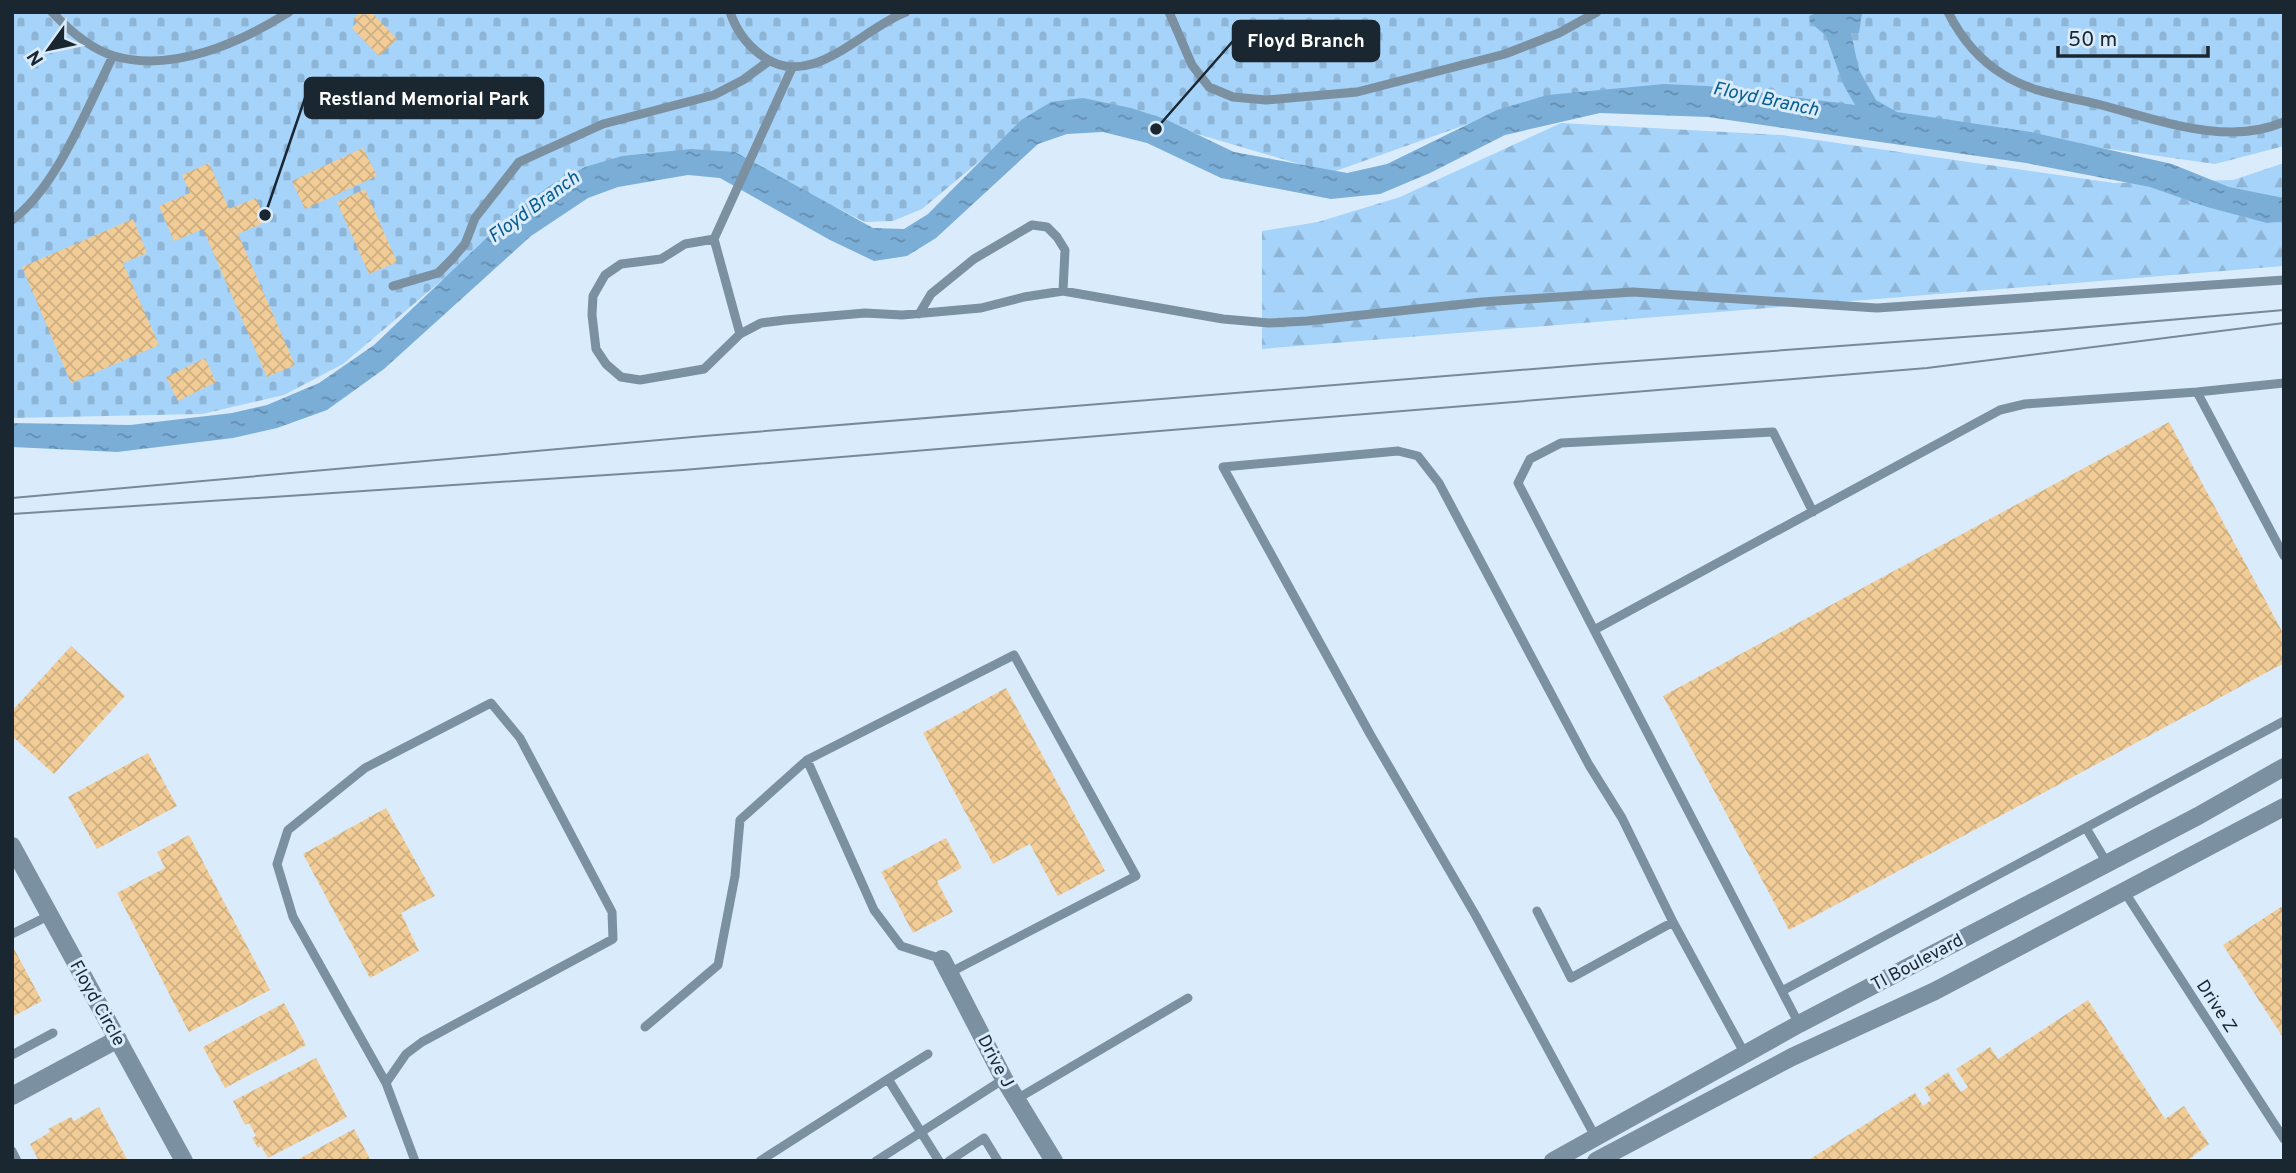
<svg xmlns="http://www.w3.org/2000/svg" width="2296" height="1173" viewBox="0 0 2296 1173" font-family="Overpass,sans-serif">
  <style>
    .forest { fill: url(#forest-firs) }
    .cemetery { fill: url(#cemetery-stones) }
    .water { fill: url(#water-ripples) }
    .building { fill: url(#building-cross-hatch) }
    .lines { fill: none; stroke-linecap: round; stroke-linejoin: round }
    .service { stroke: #7b91a2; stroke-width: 9 }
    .minor { stroke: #7b91a2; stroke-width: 18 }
    .tertiary { stroke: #7b91a2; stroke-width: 18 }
    .tram { stroke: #7a8996; stroke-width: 2 }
    .labels { text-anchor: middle; stroke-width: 6; stroke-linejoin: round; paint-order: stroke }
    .street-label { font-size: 18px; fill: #1a2630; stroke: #daecfc }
    .water-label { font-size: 19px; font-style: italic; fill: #055c90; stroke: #daecfc }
    .leader { fill: none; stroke: #1a2630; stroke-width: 2.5 }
    .callout-dot { fill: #1a2630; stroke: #daecfc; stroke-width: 2.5 }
    .callout { fill: #1a2630; stroke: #1a2630; stroke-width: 2.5 }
    .callout-label { font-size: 19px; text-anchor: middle; font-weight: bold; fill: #fff }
  </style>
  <defs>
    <pattern id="forest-firs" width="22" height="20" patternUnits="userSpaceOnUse" patternTransform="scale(1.75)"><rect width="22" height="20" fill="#a6d3f9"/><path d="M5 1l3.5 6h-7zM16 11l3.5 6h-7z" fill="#8eb5d6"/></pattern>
    <pattern id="cemetery-stones" width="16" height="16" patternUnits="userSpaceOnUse" patternTransform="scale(1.75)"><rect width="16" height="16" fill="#a6d3f9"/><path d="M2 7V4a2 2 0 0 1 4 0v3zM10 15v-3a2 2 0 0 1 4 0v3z" fill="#8eb5d6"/></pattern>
    <pattern id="water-ripples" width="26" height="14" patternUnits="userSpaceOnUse" patternTransform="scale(1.75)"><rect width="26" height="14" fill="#7baed7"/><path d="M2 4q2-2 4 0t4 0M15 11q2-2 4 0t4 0" fill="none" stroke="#648daf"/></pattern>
    <pattern id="building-cross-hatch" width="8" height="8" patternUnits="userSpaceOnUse" patternTransform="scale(1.75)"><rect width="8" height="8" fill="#f1cc97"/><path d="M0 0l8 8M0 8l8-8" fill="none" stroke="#ceaf82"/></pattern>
  </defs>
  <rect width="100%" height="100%" fill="#daecfc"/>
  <path class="forest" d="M1561 123 1782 135 2114 183 2233 180 2284 163V266L1262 349V231L1318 222 1400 197Z"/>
  <path class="cemetery" d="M12 12H2284V146L2215 164 1689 89 1583 96 1468 124 1330 173 1102 106 1042 109 922 209 893 221 865 222 723 152 534 202 343 364 284 395 202 414 12 418Z"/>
  <path class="water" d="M1819 12 1862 14 1859 33H1851L1859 70 1876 100 1897 112 2031 132 2172 164 2229 187 2284 198V221L2267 223 2207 207 2150 187 2026 163 1708 117 1600 113 1505 135 1430 173 1380 194 1331 199 1221 178 1147 143 1103 132 1067 134 1038 144 936 238 907 256 874 261 830 240 720 178 688 175 618 187 588 198 531 236 384 369 327 410 277 428 233 438 117 452 12 447V423L130 425 232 413 267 405 319 383 374 345 515 211 551 185 585 167 622 156 691 149 735 152 873 228 904 229 928 214 1021 120 1051 102 1083 98 1131 108 1165 119 1234 152 1347 173 1387 164 1497 110 1547 95 1664 84 1708 86 1855 105 1843 84 1826 36 1810 22 1809 16Z"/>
  <path class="building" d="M360 12 364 15 371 12 397 39 379 56 352 28 357 22 353 19Z
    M363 148 377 176 305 209 292 181Z
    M209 163 229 209 256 198 266 222 238 234 295 365 267 377 203 229 174 241 159 206 190 193 182 175Z
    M365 189 397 262 369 274 337 202Z
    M133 219 147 253 123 263 159 345 71 383 22 267Z
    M205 358 216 382 178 401 166 377Z
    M2169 422 2284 635V663L1789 930 1663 696Z
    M71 646 125 696 54 774 12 736V711Z
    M1006 688 1105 871 1058 896 1030 844 993 864 923 733Z
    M148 753 177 806 97 849 68 797Z
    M386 808 435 896 401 913 419 951 370 978 303 854Z
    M189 835 270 990 189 1032 117 893 165 868 157 852Z
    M946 838 962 868 937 881 953 912 913 933 881 872Z
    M2284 905V1039L2223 945Z
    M12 945 42 1001 12 1017Z
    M2088 1000 2165 1119 2184 1106 2209 1144 2187 1161H1807L1915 1093 1923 1106 1931 1100 1924 1088 1948 1072 1961 1092 1968 1087 1956 1069 1990 1047 1998 1059Z
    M284 1003 306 1045 225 1088 203 1047Z
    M316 1058 347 1117 268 1158 261 1146 258 1148 252 1138 256 1136 249 1123 245 1125 233 1101Z
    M99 1107 128 1161H39L30 1144 50 1132 48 1129 71 1117 74 1121Z
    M354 1129 371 1161H295Z"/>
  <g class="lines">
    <path class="service" d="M52 12C68 29 90 49 114 56 172 73 240 43 289 12
      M730 12C736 30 746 44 761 55 810 93 861 29 906 12
      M1169 12 1192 65 1209 87 1233 97 1266 100 1357 92 1505 54 1559 33 1597 12
      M1948 12C1961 38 1979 60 2004 75 2032 93 2069 97 2101 105 2143 116 2188 132 2232 132 2250 132 2267 129 2284 122
      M12 220C57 187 88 106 113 56
      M714 239 740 334 704 369 640 380 621 377 606 364 596 349 592 315 593 296 605 275 621 264 661 259 685 244 714 239 792 68
      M393 286 438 273 452 259 465 244 475 218 519 162 603 124 714 95 743 80 769 61
      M919 314 931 294 974 259 1032 225 1047 227 1057 237 1065 250 1063 291
      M740 334 761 323 785 320 865 313 902 315 981 308 1024 297 1063 291 1223 319 1269 323 1307 321 1482 302 1633 292 1877 308 2284 280
      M2197 392 2284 556
      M1594 630 1518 483 1530 459 1561 443 1773 432 1813 512
      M2086 828 2107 863
      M2124 891 2284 1139
      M1537 911 1571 978 1673 922 1746 1056
      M12 934 50 915
      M942 959 901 946 874 910 807 760 1014 655 1136 876 949 973
      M1782 991 2284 721
      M1799 1024 1594 630 2000 410 2025 404 2197 392 2284 383
      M645 1027 718 965 735 876 740 820 807 760
      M12 1055 53 1033
      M888 1079 928 1054
      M386 1083 293 917 277 864 288 830 365 768 491 703 520 738 612 912 613 939 422 1042 406 1054 386 1083 415 1161
      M1017 1099 1188 998
      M1596 1138 1476 916 1370 734 1223 467 1398 451 1418 456 1439 483 1589 765 1622 818 1673 922
      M12 1151 17 1161
      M760 1161 888 1079 939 1161
      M876 1161 1004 1079
      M949 1161 984 1138 998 1161"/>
    <path class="minor" d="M12 846 184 1161
      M942 959 1004 1079 1054 1161
      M12 1096 118 1039"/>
    <path class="tertiary" d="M1553 1161 1799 1024 2198 816 2284 767
      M1596 1161 1792 1057 1935 991 2284 807"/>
    <path class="tram" d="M12 498 704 436 1595 364 2019 333 2284 310
      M12 514 683 470 1927 368 2284 323"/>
  </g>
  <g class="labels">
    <g class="street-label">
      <text transform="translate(1917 962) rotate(-28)" y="6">TI Boulevard</text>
      <text transform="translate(98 1003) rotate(61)" y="6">Floyd Circle</text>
      <text transform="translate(2217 1006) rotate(57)" y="6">Drive Z</text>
      <text transform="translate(996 1061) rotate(62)" y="6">Drive J</text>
    </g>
    <g class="water-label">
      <text transform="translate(1766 98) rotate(12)" y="7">Floyd Branch</text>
      <text transform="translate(533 206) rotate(-36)" y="7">Floyd Branch</text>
    </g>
  </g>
  <path class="leader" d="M1156 129L1233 41M265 215L305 98"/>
  <g class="callout-dot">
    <circle cx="1156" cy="129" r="7"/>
    <circle cx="265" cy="215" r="7"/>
  </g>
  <g class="callout">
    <rect x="1233" y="21" width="146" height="40" rx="7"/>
    <rect x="305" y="78" width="238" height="40" rx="7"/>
  </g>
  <g class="callout-label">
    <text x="1306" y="47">Floyd Branch</text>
    <text x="424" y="105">Restland Memorial Park</text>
  </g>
  <rect width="2296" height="1173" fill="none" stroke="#1a2630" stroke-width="28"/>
  <g transform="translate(49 49) rotate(237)" stroke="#daecfc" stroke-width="5" paint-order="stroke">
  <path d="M0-5L12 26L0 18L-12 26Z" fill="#1a2630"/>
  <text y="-10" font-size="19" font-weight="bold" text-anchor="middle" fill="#1a2630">N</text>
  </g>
  <path d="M2058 46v10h150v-10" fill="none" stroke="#1a2630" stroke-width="3.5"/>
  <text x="2068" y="46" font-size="21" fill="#1a2630" stroke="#daecfc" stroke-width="5" paint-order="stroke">50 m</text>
</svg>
